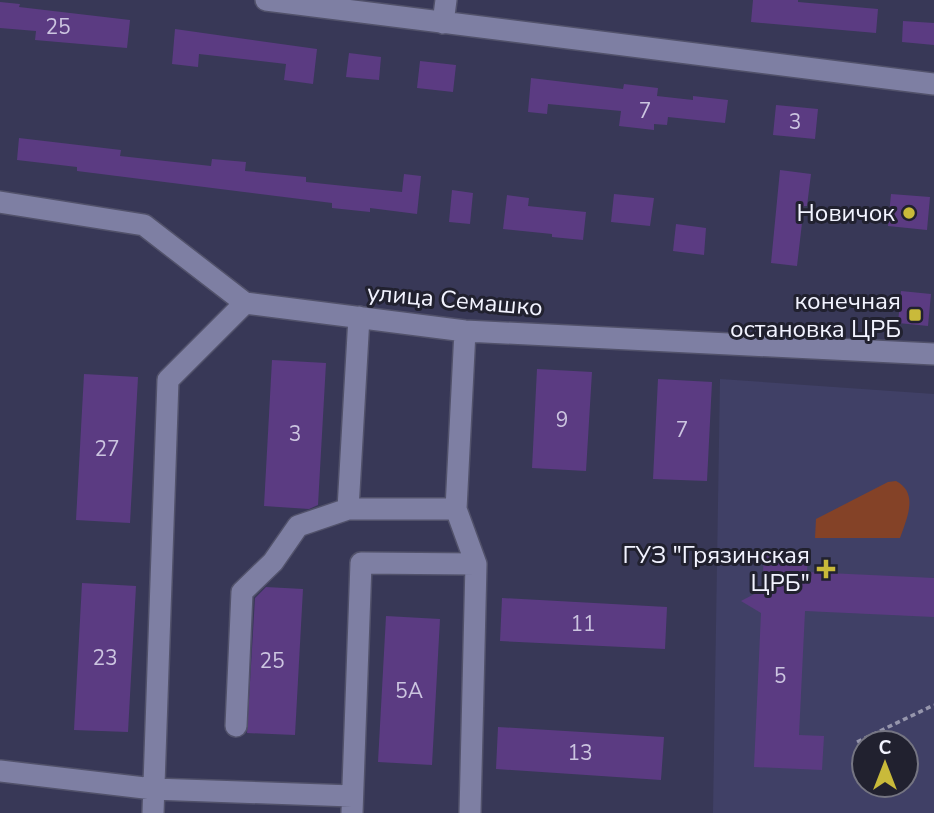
<svg xmlns="http://www.w3.org/2000/svg" width="934" height="813" viewBox="0 0 934 813" font-family="'Nunito Sans',sans-serif">
  <style>
    .built { fill: #404066; fill-rule: evenodd }
    .green { fill: #844227 }
    .building { fill: #5b3b82 }
    .lines { fill: none; stroke-linecap: round; stroke-linejoin: round }
    .minor-casing { stroke: #52526b; stroke-width: 24 }
    .path { stroke: #9696ac; stroke-width: 3.5; stroke-dasharray: 5 3.5; stroke-linecap: butt }
    .minor { stroke: #7e7fa3; stroke-width: 21 }
    .poi-dot { fill: #c9ba3a; stroke: #21212f; stroke-width: 2.5 }
    .labels { text-anchor: middle; stroke-width: 6; stroke-linejoin: round; paint-order: stroke }
    .number-label { font-size: 21px; fill: #ccc5e0 }
    .poi-label { font-size: 24px; fill: #f2f3ff; stroke: #21212f; text-anchor: end }
    .street-label { font-size: 24px; fill: #f2f3ff; stroke: #21212f }
  </style>
  <rect width="100%" height="100%" fill="#383857"/>
  <path class="built" d="M720 379 934 394V813H713ZM864 743H906V785H864Z"/>
  <path class="green" d="M896 481C919 493 907 518 900 538H815L816 519 888 482Z"/>
  <path class="building" d="M753 0H798V2L878 9 876 33 751 22Z
    M0 2 20 4 19 7 130 20 127 48 35 40 36 31 0 28Z
    M903 21 934 23V45L902 42Z
    M175 29 317 49 313 84 284 80 286 64 199 54 198 67 172 64Z
    M349 53 381 57 379 80 346 77Z
    M420 61 456 65 453 92 417 88Z
    M531 78 623 89 624 84 658 88 657 96 693 100V96L728 100 725 123 668 117 667 125 654 124V130L619 126 621 111 548 104 547 114 528 112Z
    M776 105 818 109 815 139 773 135Z
    M19 138 121 150 120 156 211 166 212 159 246 162 245 171 306 177V182L402 192 404 174 421 176 417 214 370 208V212L332 208V203L77 171V167L17 160Z
    M780 170 811 174 807 206H804L797 266 771 263Z
    M452 190 473 193 470 224 449 222Z
    M614 194 654 198 650 226 611 222Z
    M891 194 930 197 927 230 888 226Z
    M507 195 529 198 528 206 586 212 583 240 552 237V234L503 229Z
    M676 224 706 228 704 255 673 251Z
    M901 291 931 294 928 326 898 323Z
    M272 360 326 363 318 505 309 509 264 506Z
    M537 369 592 372 586 471 532 468Z
    M84 374 138 377 130 523 76 520Z
    M658 379 712 382 707 481 653 479Z
    M764 554 808 556 807 572 934 578V617L805 611 799 735 824 736 822 770 754 767 761 613 741 601 762 590Z
    M82 583 136 586 128 732 74 730Z
    M266 587 303 589 295 735 247 733 255 598Z
    M502 598 667 607 665 649 500 641Z
    M386 616 440 619 432 765 378 762Z
    M498 727 664 737 661 780 496 769Z"/>
  <g class="lines">
    <g class="minor-casing">
      <path id="minor" d="M266 0 934 84
        M443 23 446 0
        M0 202 144 225 245 303 465 331 934 354
        M359 317 348 509H456
        M236 726 242 592 273 562 298 526 348 509
        M0 771 153 789 352 796
        M153 813 168 380 245 303
        M352 813 361 563 476 564 456 509 465 331
        M470 813 476 564"/>
    </g>
    <path class="path" d="M857 742 934 705"/>
    <use href="#minor" class="minor"/>
  </g>
  <g class="poi-dot">
    <circle cx="909" cy="213" r="7"/>
    <rect x="908" y="308" width="14" height="14" rx="3.5"/>
    <path d="M822.5 558.5h7v7h7v7h-7v7h-7v-7h-7v-7h7z"/>
  </g>
  <g class="labels">
    <g class="number-label">
      <text x="58" y="34">25</text>
      <text x="645" y="118">7</text>
      <text x="795" y="129">3</text>
      <text x="562" y="427">9</text>
      <text x="682" y="437">7</text>
      <text x="295" y="441">3</text>
      <text x="107" y="456">27</text>
      <text x="583" y="631">11</text>
      <text x="105" y="665">23</text>
      <text x="272" y="668">25</text>
      <text x="780" y="683">5</text>
      <text x="409" y="698">5А</text>
      <text x="580" y="760">13</text>
    </g>
    <g class="poi-label">
      <text x="895" y="221">Новичок</text>
      <text x="901" y="309">конечная<tspan x="901" dy="28">остановка ЦРБ</tspan></text>
      <text x="810" y="563">ГУЗ "Грязинская<tspan x="810" dy="28">ЦРБ"</tspan></text>
    </g>
    <g class="street-label">
      <text transform="translate(455 300) rotate(5)" y="8">улица Семашко</text>
    </g>
  </g>
  <g transform="translate(885 764)"><circle r="33" fill="#21212f" stroke="#757582" stroke-width="2"/>
  <path d="M0-5L12 26L0 18L-12 26Z" fill="#c9ba3a"/>
  <text y="-10" font-size="19" font-weight="bold" text-anchor="middle" fill="#f2f3ff">С</text>
  </g>
</svg>
